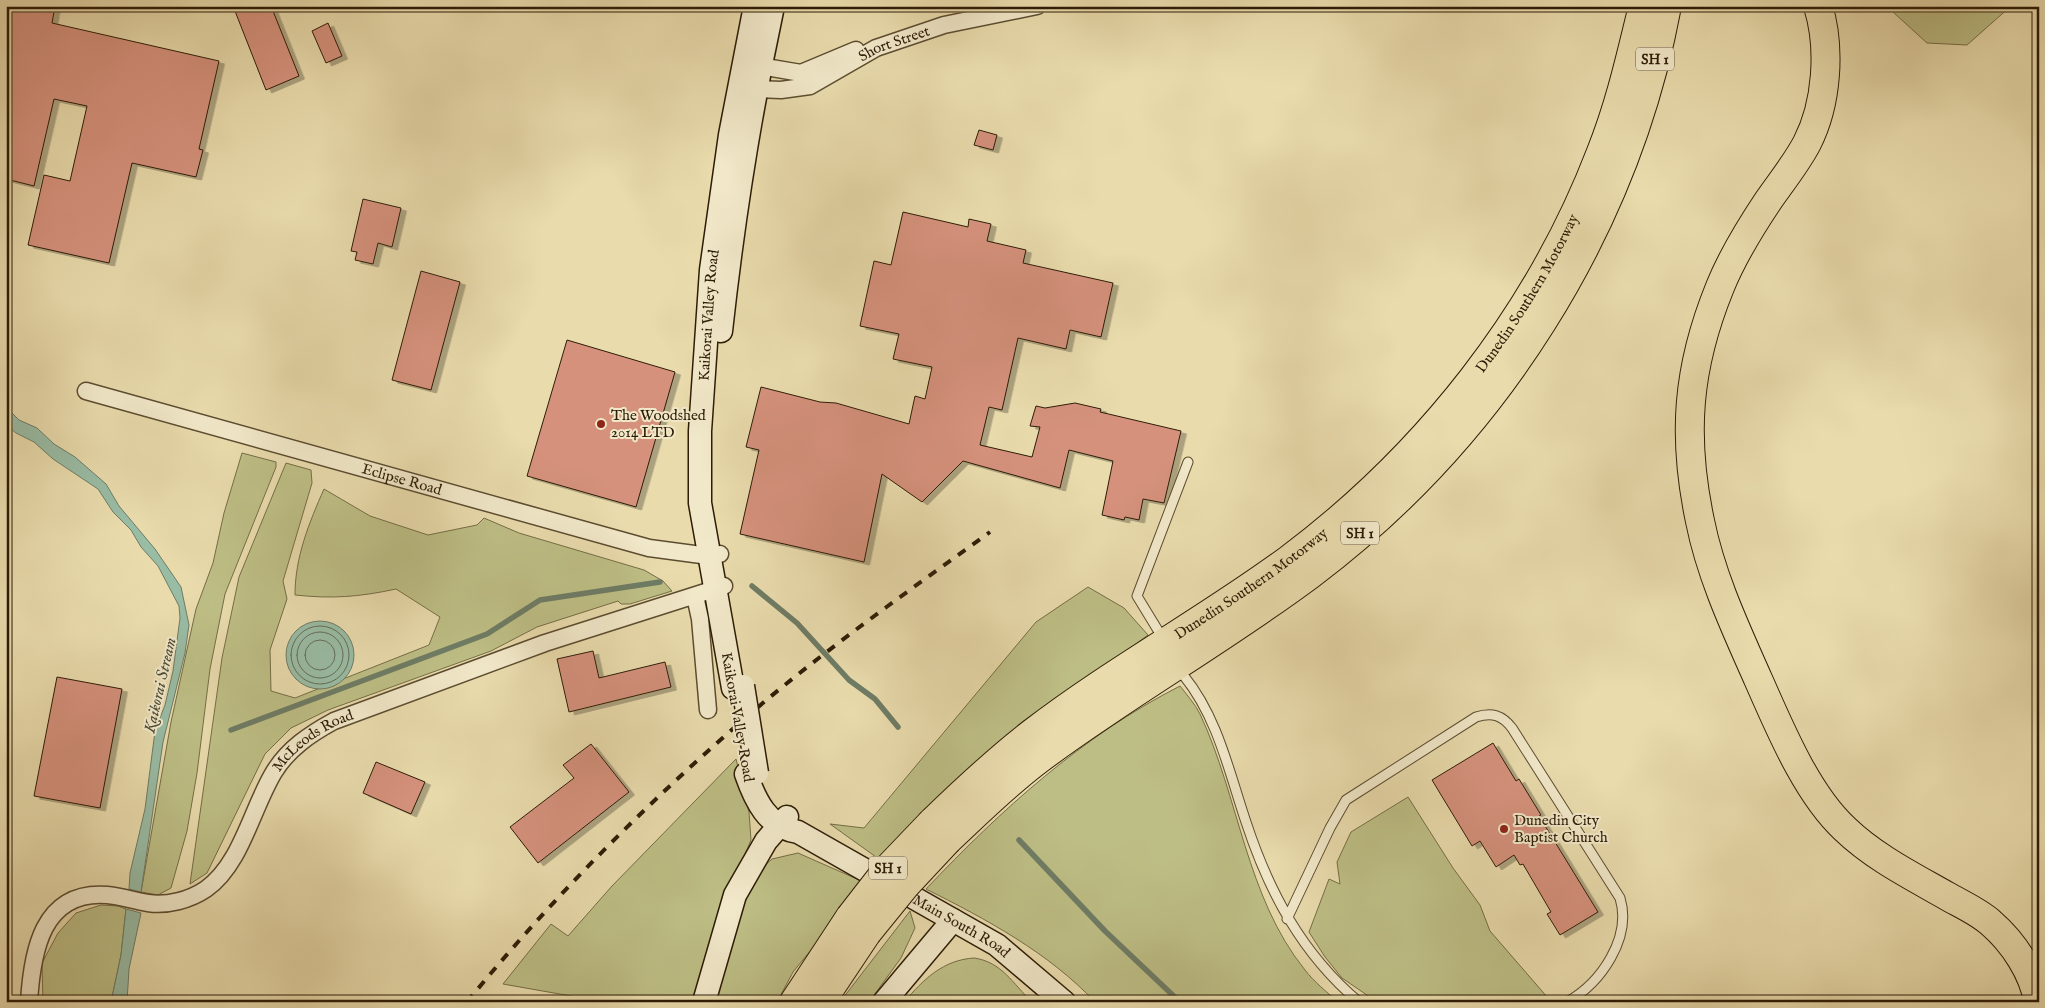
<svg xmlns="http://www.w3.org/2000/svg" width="2045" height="1008" viewBox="0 0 2045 1008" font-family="'IM FELL English',serif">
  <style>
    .green { fill: #bdbe85; stroke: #756d46 }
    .water { fill: #99bca5; stroke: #6e7c65 }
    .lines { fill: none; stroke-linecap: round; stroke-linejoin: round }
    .shore { stroke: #636c56; stroke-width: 1 }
    .stream { stroke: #6e7c65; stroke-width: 5.5 }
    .building { fill: #d5917c; stroke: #2d1c06; filter: url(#shadow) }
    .service-casing { stroke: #5c4c30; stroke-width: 11 }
    .minor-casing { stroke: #5c4c30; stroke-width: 19 }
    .secondary-casing { stroke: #2d1c06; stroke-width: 25 }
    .motorway-casing { stroke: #2d1c06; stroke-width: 30 }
    .service { stroke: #f1e8c9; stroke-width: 9 }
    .minor { stroke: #f1e8c9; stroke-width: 16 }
    .secondary { stroke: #f1e8c9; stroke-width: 22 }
    .motorway { stroke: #e9dbac; stroke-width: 28 }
    .rail { stroke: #2d1c06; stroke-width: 4; stroke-dasharray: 9 9; stroke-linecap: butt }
    .secondary-bridge-casing { stroke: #2d1c06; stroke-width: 25; stroke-linecap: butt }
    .motorway-bridge-casing { stroke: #2d1c06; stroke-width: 30; stroke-linecap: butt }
    .secondary-bridge { stroke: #f1e8c9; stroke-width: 22 }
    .motorway-bridge { stroke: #e9dbac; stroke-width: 28 }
    .poi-dot { fill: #8f2418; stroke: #f1e8c9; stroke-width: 2 }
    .labels { text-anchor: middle; stroke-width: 4; stroke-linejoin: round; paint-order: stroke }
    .shield { fill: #f1e8c9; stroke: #685940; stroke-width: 1 }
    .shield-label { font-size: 14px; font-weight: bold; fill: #2d1c06 }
    .street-label { font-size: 15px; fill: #2d1c06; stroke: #f1e8c9 }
    .poi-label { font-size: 15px; fill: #2d1c06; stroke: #f1e8c9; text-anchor: start }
    .water-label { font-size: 16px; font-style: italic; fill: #4d4c36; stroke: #f1e8c9 }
  </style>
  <defs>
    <filter id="shadow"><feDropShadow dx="5.5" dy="3" stdDeviation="0" flood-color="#0004"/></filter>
  </defs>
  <rect width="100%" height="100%" fill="#e9dbac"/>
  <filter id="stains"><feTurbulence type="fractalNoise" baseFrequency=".004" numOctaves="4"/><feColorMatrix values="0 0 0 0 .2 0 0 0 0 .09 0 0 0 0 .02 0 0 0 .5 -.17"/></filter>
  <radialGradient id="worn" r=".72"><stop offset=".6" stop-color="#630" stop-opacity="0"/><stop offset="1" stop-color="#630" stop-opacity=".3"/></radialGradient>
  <path class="green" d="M1889 6H2011L1967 45 1927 43 1893 12Z
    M242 453 276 462V467L225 594 210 669 197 773 187 831 171 888 158 895 141 892 171 722 196 609 213 563 224 513Z
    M286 463 311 470 312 483 283 581 287 599 270 650 271 691 295 698 429 645 440 617 396 589C359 597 332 599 295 595 295 557 309 523 324 489L370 516 428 535 477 525 484 518 519 533 644 570 663 581 672 591 630 604H621L618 601 537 627 491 651 328 710 291 728 265 754 207 873 190 884 222 658 239 577Z
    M1088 587 1124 608 1148 635 1005 740 883 862 830 824 864 828 1036 622Z
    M1180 686C1187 695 1195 704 1200 714 1239 797 1246 897 1305 970 1314 982 1327 992 1338 1002H1095C1049 953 986 919 926 889 1001 810 1082 736 1180 686Z
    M736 759 749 812 751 840 738 871 697 1002H605L503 984 551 924 568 936 612 886Z
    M1408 797 1453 868 1480 905 1490 931 1548 998 1549 1002H1377L1342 978 1325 957 1309 932 1329 879 1340 884 1337 862 1351 832Z
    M798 853 866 883 793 972 777 1002H713L753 876 772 859Z
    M101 905 118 906 126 909 121 955 111 1002H43L42 963 58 933 76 913Z
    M910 911 915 928 901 958 869 1002H840Z
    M974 958C1002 962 1013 984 1032 1002H904C924 979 943 960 974 958Z"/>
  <path class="water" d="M6 407 19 420 37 428 54 444 75 457 106 484 119 506 155 549 181 587 189 625 185 653 163 742 141 892 129 889 130 873 145 809 155 731 165 705 173 671 180 618 179 606 158 566 141 547 131 530 113 512 98 489 53 459 34 442 16 433 6 425Z
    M286 655a34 34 0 1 1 68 0a34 34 0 1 1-68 0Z
    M126 909 141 913 129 969 127 1002H111L121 955Z"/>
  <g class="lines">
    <path class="shore" d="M291 655a29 29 0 1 1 58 0a29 29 0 1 1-58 0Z
      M297 655a23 23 0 1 1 46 0a23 23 0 1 1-46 0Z
      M305 655a15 15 0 1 1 30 0a15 15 0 1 1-30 0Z"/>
    <path class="stream" d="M752 586 797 623 849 680 875 699 898 727
      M231 730 487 634 540 600 660 582
      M1019 840 1105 931 1180 1002"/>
  </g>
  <path class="building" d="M6 6H55L52 23 219 61 199 149 203 150 196 177 132 163 109 263 28 245 44 175 70 181 87 106 54 99 34 186 6 179Z
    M233 6H271L299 76 266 90Z
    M328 23 342 56 326 63 312 31Z
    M979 130 997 135 993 150 974 145Z
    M363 199 401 208 392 247 378 243 373 264 355 260 357 252 351 251Z
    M903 212 968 227 969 219 991 224 987 241 1026 250 1023 263 1113 283 1101 337 1070 330 1066 349 1018 338 1002 410 989 407 980 445 1032 457 1040 427 1030 426 1036 406 1045 408 1075 403 1101 409 1100 412 1181 431 1164 503 1143 499 1139 520 1125 517 1124 520 1102 515 1113 461 1069 450 1060 488 963 461 922 502 882 474 864 562 740 534 759 450 746 447 761 387 820 402 836 403 909 424 915 396 925 399 932 367 893 359 899 334 860 326 874 261 891 265Z
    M421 271 460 282 431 390 392 380Z
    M567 340 675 372 636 507 527 476Z
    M593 651 599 678 665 662 671 687 569 712 557 659Z
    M57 677 122 689 100 808 34 796Z
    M1493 743 1516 781 1519 779 1541 815 1539 816 1598 912 1560 935 1547 914 1551 912 1523 864 1520 865 1514 855 1496 867 1480 841 1472 846 1432 780Z
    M591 744 629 792 538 863 510 827 574 778 563 765Z
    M376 762 425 782 411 814 363 793Z"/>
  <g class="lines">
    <g class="service-casing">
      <path id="service" d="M1159 632 1137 596 1188 462
        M1184 676C1218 718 1229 772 1246 822 1269 892 1302 954 1359 1002
        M1287 919 1330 828 1346 800 1476 717C1492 712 1502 715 1512 728L1620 898C1632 938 1601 983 1567 1002"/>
    </g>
    <g class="minor-casing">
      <g id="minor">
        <path d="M760 66 801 73 856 50"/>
        <path id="s1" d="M756 89 781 90 810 86 876 48 944 25 1037 6"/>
        <path id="s2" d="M86 391 649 548 709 556 720 554"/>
        <path d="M695 596 700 619 708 710"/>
        <path id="s3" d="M29 1002C32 952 42 890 107 895 121 896 134 901 148 903 167 906 190 900 206 889 241 865 252 808 274 772 288 749 310 734 334 721L545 643 724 586"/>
      </g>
    </g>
    <g class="secondary-casing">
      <g id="secondary">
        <path d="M721 331C733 222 750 113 773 6"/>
        <path id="s4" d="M733 688 700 503V431L711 270 730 135 755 6"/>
        <path id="s5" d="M746 774C755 800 768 828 798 832L997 945 1064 1002"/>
        <path d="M704 1002 735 895 766 841 787 817"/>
        <path d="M884 1002 953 920"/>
      </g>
    </g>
    <g class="motorway-casing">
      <g id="motorway">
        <path d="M1818 6C1831 48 1827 104 1807 143 1796 164 1781 182 1768 201 1750 228 1732 257 1720 287 1687 368 1682 436 1700 521 1711 576 1735 627 1758 679 1779 726 1806 793 1845 829 1874 857 1912 876 1947 896 1961 904 1979 912 1991 923 2013 942 2034 973 2038 1002"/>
        <path id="s6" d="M932 822C964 791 997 760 1032 733 1114 670 1205 621 1288 560 1427 456 1539 314 1601 152 1620 105 1631 55 1643 6"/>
        <path d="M948 840C977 813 1006 784 1038 760 1126 694 1223 640 1311 574 1494 436 1625 231 1667 6"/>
        <path d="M794 1002 850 917"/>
        <path d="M821 1002 867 933"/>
      </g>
    </g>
    <use href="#service" class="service"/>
    <use href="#minor" class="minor"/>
    <use href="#secondary" class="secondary"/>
    <use href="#motorway" class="motorway"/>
    <path class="rail" d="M467 1002C556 893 657 793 764 702 836 642 914 587 990 532"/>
    <g class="secondary-bridge-casing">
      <path id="secondary-bridge" d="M743 686 757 773"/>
    </g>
    <g class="motorway-bridge-casing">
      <path id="motorway-bridge" d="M850 917 888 868 932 822
        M867 933 906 885 948 840"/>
    </g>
    <use href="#secondary-bridge" class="secondary-bridge"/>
    <use href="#motorway-bridge" class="motorway-bridge"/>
  </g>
  <g class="poi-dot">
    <circle cx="601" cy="424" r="5"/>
    <circle cx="1504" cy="829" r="5"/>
  </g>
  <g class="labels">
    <g class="shield">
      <rect x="1636" y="47.5" width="38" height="23" rx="4"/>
      <rect x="1341" y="521.5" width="38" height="23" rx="4"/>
      <rect x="869" y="856.5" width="38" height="23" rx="4"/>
    </g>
    <g class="shield-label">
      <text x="1655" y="64">SH 1</text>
      <text x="1360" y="538">SH 1</text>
      <text x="888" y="873">SH 1</text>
    </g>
    <g class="street-label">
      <text dy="5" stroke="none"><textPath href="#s1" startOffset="149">Short Street</textPath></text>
      <text dy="5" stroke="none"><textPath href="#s6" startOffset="804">Dunedin Southern Motorway</textPath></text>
      <text dy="5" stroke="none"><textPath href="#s4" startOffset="376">Kaikorai Valley Road</textPath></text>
      <text dy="5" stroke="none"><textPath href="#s2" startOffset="328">Eclipse Road</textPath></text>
      <text dy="5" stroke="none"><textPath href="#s6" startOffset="399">Dunedin Southern Motorway</textPath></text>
      <text transform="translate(738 717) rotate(80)" y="5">Kaikorai Valley Road</text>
      <text dy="5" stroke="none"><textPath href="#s3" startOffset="442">McLeods Road</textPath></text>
      <text dy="5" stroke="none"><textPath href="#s5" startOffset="271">Main South Road</textPath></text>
    </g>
    <g class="poi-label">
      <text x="611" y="420">The Woodshed<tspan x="611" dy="17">2014 LTD</tspan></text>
      <text x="1514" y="825">Dunedin City<tspan x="1514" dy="17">Baptist Church</tspan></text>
    </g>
    <g class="water-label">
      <text transform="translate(159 685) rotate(-77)" y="6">Kaikorai Stream</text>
    </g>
  </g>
  <rect width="2045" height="1008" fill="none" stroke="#e9dbac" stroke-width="25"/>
  <rect x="8" y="8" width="2030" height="993" fill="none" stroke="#2d1c06" stroke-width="2.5"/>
  <rect x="12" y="12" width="2020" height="983" fill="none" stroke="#2d1c06"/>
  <rect width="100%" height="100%" filter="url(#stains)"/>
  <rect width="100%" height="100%" fill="url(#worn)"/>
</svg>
